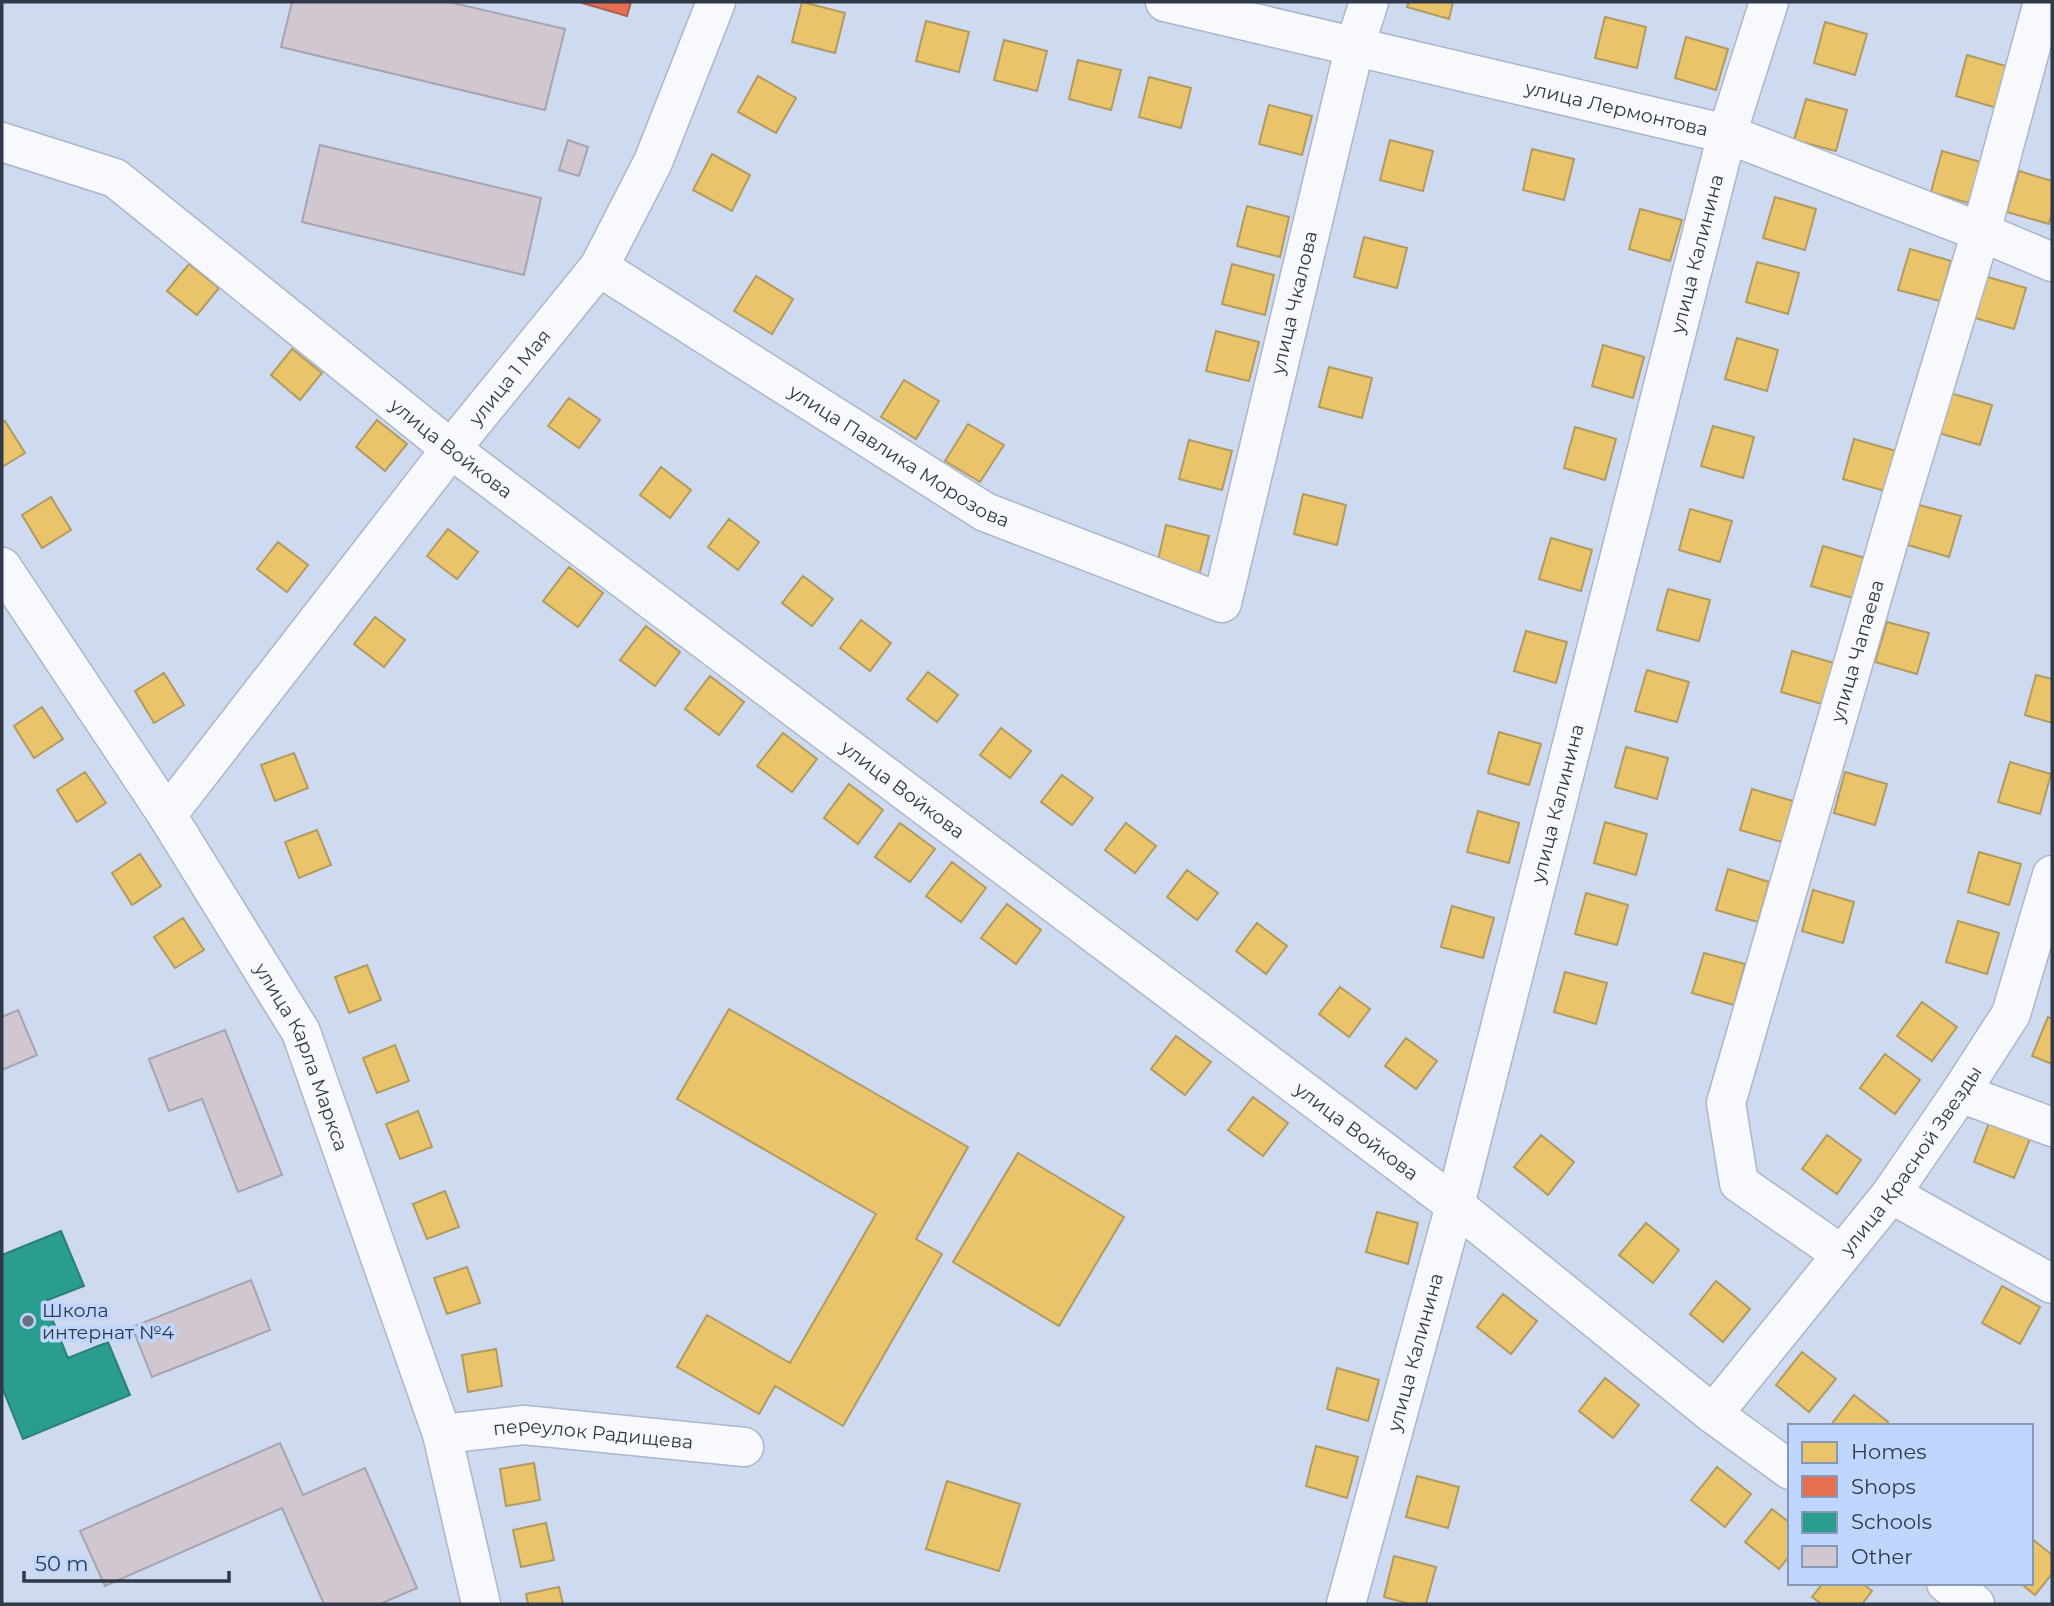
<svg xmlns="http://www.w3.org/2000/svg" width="2054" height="1606" viewBox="0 0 2054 1606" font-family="Montserrat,sans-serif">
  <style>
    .homes { fill: #e9c46a; stroke: #b29a60; stroke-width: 2 }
    .shops { fill: #e76f51; stroke: #b05f4e; stroke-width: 2 }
    .schools { fill: #2a9d8f; stroke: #2c7f7a; stroke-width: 2 }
    .building { fill: #d1c7d1; stroke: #a7a4ae; stroke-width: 2 }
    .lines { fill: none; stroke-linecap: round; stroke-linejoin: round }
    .minor-casing { stroke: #acb6c8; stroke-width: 41 }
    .minor { stroke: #f8f9fd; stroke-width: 38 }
    .poi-dot { fill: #677183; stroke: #bfd7fe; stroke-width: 2.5 }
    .labels { text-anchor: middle; stroke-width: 7; stroke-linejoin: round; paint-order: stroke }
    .street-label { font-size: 19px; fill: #303948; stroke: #bfd7fe }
    .poi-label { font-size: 19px; fill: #303948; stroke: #bfd7fe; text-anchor: start }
  </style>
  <rect width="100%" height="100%" fill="#cddaf0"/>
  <path class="homes" d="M802 2 845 13 835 53 792 42Z
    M1409 2H1453L1449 19 1407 7Z
    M1605 17 1646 27 1637 68 1595 58Z
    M926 21 969 32 959 72 916 61Z
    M1825 22 1867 34 1855 75 1814 63Z
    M1686 37 1728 49 1716 90 1675 78Z
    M1004 40 1047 51 1037 91 994 80Z
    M1967 55 2009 67 1997 108 1956 96Z
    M1078 60 1121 70 1111 110 1069 99Z
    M758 76 796 98 776 133 738 112Z
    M1149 77 1191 88 1181 128 1139 117Z
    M1806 99 1847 110 1836 151 1794 140Z
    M1269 105 1312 116 1302 155 1259 144Z
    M1390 140 1433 151 1423 191 1380 180Z
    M1532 149 1574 159 1564 200 1523 190Z
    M1942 151 1984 163 1972 204 1931 192Z
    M712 154 750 175 732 211 693 190Z
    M2019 171 2052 181V212L2049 224 2007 212Z
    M1775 197 1816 209 1805 250 1763 238Z
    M1247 206 1289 217 1280 257 1237 246Z
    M1640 209 1682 220 1670 261 1629 249Z
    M1364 237 1407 248 1397 288 1354 277Z
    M1910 249 1951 261 1940 301 1898 290Z
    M1757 262 1799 273 1788 314 1746 302Z
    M189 264 219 288 197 315 167 291Z
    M1232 264 1274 275 1265 315 1222 304Z
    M756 276 793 299 772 334 734 311Z
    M1984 276 2026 288 2014 329 1972 317Z
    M1216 331 1259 342 1249 381 1206 371Z
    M1737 338 1778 350 1767 391 1725 379Z
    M1603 345 1644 357 1633 398 1592 386Z
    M292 349 322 373 300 400 271 375Z
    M1329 367 1372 378 1362 418 1319 407Z
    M904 380 939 401 916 439 881 417Z
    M1950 393 1992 405 1980 445 1939 433Z
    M569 398 600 420 579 448 548 426Z
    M377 420 407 444 385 471 356 447Z
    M5 421 25 453 2 467V423Z
    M968 424 1004 445 980 482 945 461Z
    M1713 426 1754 437 1743 478 1701 466Z
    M1575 427 1616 439 1605 480 1564 468Z
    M1854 439 1896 451 1885 491 1843 479Z
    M1189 440 1232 451 1222 490 1179 479Z
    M661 467 691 490 670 518 640 495Z
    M1303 494 1346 505 1337 545 1294 534Z
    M51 497 71 530 42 548 22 515Z
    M1919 505 1961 516 1949 557 1908 545Z
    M1690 509 1732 521 1720 562 1679 550Z
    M729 519 759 542 738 570 708 547Z
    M1166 525 1209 536 1199 576 1157 565Z
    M448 529 478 552 457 579 427 556Z
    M1551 538 1592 550 1581 591 1539 579Z
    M278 542 308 565 287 592 257 569Z
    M1823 546 1865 558 1853 598 1811 586Z
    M569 567 603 593 578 627 543 601Z
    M803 576 833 599 812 626 782 603Z
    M1668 589 1710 600 1699 641 1657 630Z
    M375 617 405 640 384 667 354 644Z
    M861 620 891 643 870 671 840 648Z
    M1887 622 1929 633 1917 674 1875 662Z
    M646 626 680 652 655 686 620 660Z
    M1526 631 1567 642 1556 683 1514 671Z
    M1792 651 1834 663 1822 704 1781 692Z
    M1647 670 1689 682 1677 722 1635 711Z
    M928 672 958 695 937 722 907 699Z
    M164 673 184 705 154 723 135 691Z
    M2036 675 2052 679V723L2025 715Z
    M710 676 744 702 719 735 685 709Z
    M42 707 63 739 34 758 14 726Z
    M1001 728 1031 751 1010 778 980 755Z
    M1499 732 1541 744 1529 785 1488 773Z
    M783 733 817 759 792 792 757 766Z
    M1626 747 1668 758 1657 799 1615 787Z
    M294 753 308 788 275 801 261 765Z
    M2010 762 2051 774 2040 814 1998 802Z
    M85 772 106 803 77 822 57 790Z
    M1845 772 1887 784 1875 825 1834 813Z
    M1062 775 1093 798 1072 825 1041 802Z
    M849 784 883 810 858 844 824 818Z
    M1752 789 1793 801 1782 842 1740 830Z
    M1478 811 1519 823 1509 863 1467 852Z
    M1605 822 1647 834 1636 875 1594 863Z
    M900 823 935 849 910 882 875 857Z
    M1126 823 1156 846 1135 873 1105 850Z
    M317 830 331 865 299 878 285 842Z
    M1979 852 2021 864 2009 905 1968 892Z
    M140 854 161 886 132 905 112 873Z
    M952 862 986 888 961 922 926 896Z
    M1728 869 1769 882 1758 922 1716 910Z
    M1187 870 1218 893 1197 920 1167 897Z
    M1813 890 1854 902 1843 943 1802 931Z
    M1586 893 1628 905 1617 945 1575 934Z
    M1007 904 1041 930 1016 964 981 938Z
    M1452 906 1494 918 1483 958 1441 947Z
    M183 918 204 950 175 968 154 937Z
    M1958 921 1999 933 1987 974 1946 962Z
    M1257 923 1287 946 1266 974 1236 951Z
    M1704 953 1745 964 1734 1005 1692 993Z
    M367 965 381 1000 349 1013 335 977Z
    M1565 972 1607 983 1596 1024 1554 1012Z
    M1340 987 1370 1009 1349 1037 1319 1014Z
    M1922 1002 1957 1027 1932 1061 1897 1036Z
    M729 1009 968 1147 916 1239 942 1254 843 1426 775 1386 759 1414 677 1367 707 1315 790 1363 876 1214 677 1099Z
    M2048 1017 2052 1019V1064L2032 1056Z
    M1176 1036 1211 1062 1185 1095 1151 1069Z
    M1406 1038 1437 1061 1416 1089 1385 1066Z
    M395 1045 409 1081 377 1093 363 1058Z
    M1885 1054 1920 1080 1895 1114 1860 1088Z
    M1253 1097 1288 1123 1263 1156 1228 1130Z
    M418 1111 432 1147 400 1159 386 1124Z
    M1989 1123 2030 1139 2014 1178 1974 1162Z
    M1541 1135 1574 1162 1548 1195 1514 1167Z
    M1827 1135 1861 1160 1837 1194 1802 1169Z
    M1018 1153 1124 1217 1059 1326 953 1262Z
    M445 1191 459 1227 427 1239 413 1204Z
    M1377 1212 1418 1223 1408 1264 1366 1252Z
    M1646 1223 1679 1250 1653 1283 1619 1255Z
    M467 1267 480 1303 447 1314 434 1278Z
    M1716 1281 1750 1309 1723 1342 1690 1314Z
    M2002 1286 2040 1307 2020 1344 1982 1323Z
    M1503 1294 1537 1321 1511 1354 1477 1327Z
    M496 1349 502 1386 468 1392 462 1355Z
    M1802 1352 1836 1379 1809 1412 1776 1385Z
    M1337 1368 1379 1380 1368 1421 1327 1409Z
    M1605 1378 1639 1405 1613 1438 1579 1411Z
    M1854 1395 1888 1422 1885 1426H1830Z
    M1316 1446 1358 1457 1347 1498 1306 1486Z
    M534 1463 540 1500 506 1506 500 1469Z
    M1717 1467 1751 1494 1725 1527 1691 1500Z
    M1417 1476 1459 1487 1448 1528 1406 1517Z
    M947 1481 1020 1504 999 1571 926 1549Z
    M1772 1509 1790 1523V1555L1779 1569 1745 1542Z
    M546 1523 554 1560 521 1567 513 1530Z
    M2031 1538 2052 1555V1574L2035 1595 2020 1583H2031Z
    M1394 1556 1436 1567 1426 1604H1410L1384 1597Z
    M1823 1583H1862L1872 1591 1862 1604H1822L1812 1597Z
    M559 1587 563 1604H528L526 1594Z"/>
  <path class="shops" d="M579 2H631L627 16Z"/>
  <path class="schools" d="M61 1231 84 1286 45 1301 68 1358 108 1342 130 1395 23 1439 2 1387V1255Z"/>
  <path class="building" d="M292 2H449L565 29 545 110 281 47Z
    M568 140 588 147 579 176 559 170Z
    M320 145 541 198 524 275 302 222Z
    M18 1010 37 1055 2 1070V1017Z
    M225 1030 282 1175 238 1192 202 1099 169 1111 149 1059Z
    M251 1280 270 1330 152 1377 132 1327Z
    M280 1443 303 1495 365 1468 417 1588 380 1604H324L282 1508 105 1586 80 1531Z"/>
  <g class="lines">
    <g class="minor-casing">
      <g id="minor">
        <path id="s1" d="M1165 2 1727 134 1981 232 2052 262"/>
        <path id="s2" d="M2 142 115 178 451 449 1455 1205 1713 1414 1790 1470"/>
        <path id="s3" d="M599 267 985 512 1222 603 1355 45 1369 2"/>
        <path id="s4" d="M2 567 167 815 301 1032 442 1434 481 1604"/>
        <path id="s5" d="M167 815 451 449 599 267 653 162 716 2"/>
        <path d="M1960 1093 2052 1127"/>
        <path d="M1891 1194 2052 1284"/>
        <path id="s6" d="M1841 1254 1739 1183 1726 1103 1901 498 1981 232 2043 2"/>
        <path id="s7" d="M1713 1414 1891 1194 1960 1093 2011 1014 2052 875"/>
        <path id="s8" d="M442 1434 524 1425 744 1447"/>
        <path d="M1946 1583 1975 1604"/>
        <path id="s9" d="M1346 1604 1455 1205 1727 134 1769 2"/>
      </g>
    </g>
    <use href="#minor" class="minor"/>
  </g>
  <circle class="poi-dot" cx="28" cy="1321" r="7"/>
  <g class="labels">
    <g class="street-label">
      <text dy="7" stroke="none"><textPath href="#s1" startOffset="464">улица Лермонтова</textPath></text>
      <text dy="7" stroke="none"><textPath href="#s9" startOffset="1395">улица Калинина</textPath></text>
      <text dy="7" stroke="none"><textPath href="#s3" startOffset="1020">улица Чкалова</textPath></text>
      <text dy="7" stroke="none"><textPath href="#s5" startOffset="556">улица 1 Мая</textPath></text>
      <text dy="7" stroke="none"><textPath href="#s2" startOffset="550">улица Войкова</textPath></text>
      <text dy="7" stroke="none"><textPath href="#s3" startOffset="355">улица Павлика Морозова</textPath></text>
      <text dy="7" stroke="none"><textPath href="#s6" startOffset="676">улица Чапаева</textPath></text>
      <text dy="7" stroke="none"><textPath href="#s2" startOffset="1116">улица Войкова</textPath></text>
      <text dy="7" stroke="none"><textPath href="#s9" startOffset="828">улица Калинина</textPath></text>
      <text dy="7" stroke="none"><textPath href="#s4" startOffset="576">улица Карла Маркса</textPath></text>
      <text dy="7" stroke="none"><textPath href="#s2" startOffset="1684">улица Войкова</textPath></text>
      <text dy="7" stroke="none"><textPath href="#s7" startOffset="322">улица Красной Звезды</textPath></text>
      <text dy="7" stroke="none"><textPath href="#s9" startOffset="261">улица Калинина</textPath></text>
      <text dy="7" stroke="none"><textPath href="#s8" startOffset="152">переулок Радищева</textPath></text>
    </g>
    <g class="poi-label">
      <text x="42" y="1317">Школа<tspan x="42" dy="22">интернат №4</tspan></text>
    </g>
  </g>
  <rect width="2054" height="1606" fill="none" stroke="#303948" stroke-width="7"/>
  <rect x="1788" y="1424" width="245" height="161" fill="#bfd7fe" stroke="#8698b5" stroke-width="2"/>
  <rect x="1802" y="1442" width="35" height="21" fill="#e9c46a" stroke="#8698b5" stroke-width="2"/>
  <text x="1851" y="1459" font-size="21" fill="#303948">Homes</text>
  <rect x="1802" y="1476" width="35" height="21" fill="#e76f51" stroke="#8698b5" stroke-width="2"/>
  <text x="1851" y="1494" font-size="21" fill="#303948">Shops</text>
  <rect x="1802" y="1512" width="35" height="21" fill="#2a9d8f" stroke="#8698b5" stroke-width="2"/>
  <text x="1851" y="1529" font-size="21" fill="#303948">Schools</text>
  <rect x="1802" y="1546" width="35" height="21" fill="#d1c7d1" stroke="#8698b5" stroke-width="2"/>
  <text x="1851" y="1564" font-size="21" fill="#303948">Other</text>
  <path d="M24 1571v10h205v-10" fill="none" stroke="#303948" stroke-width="3.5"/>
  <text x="35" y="1571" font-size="21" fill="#303948" stroke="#bfd7fe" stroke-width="5" paint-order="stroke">50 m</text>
</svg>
